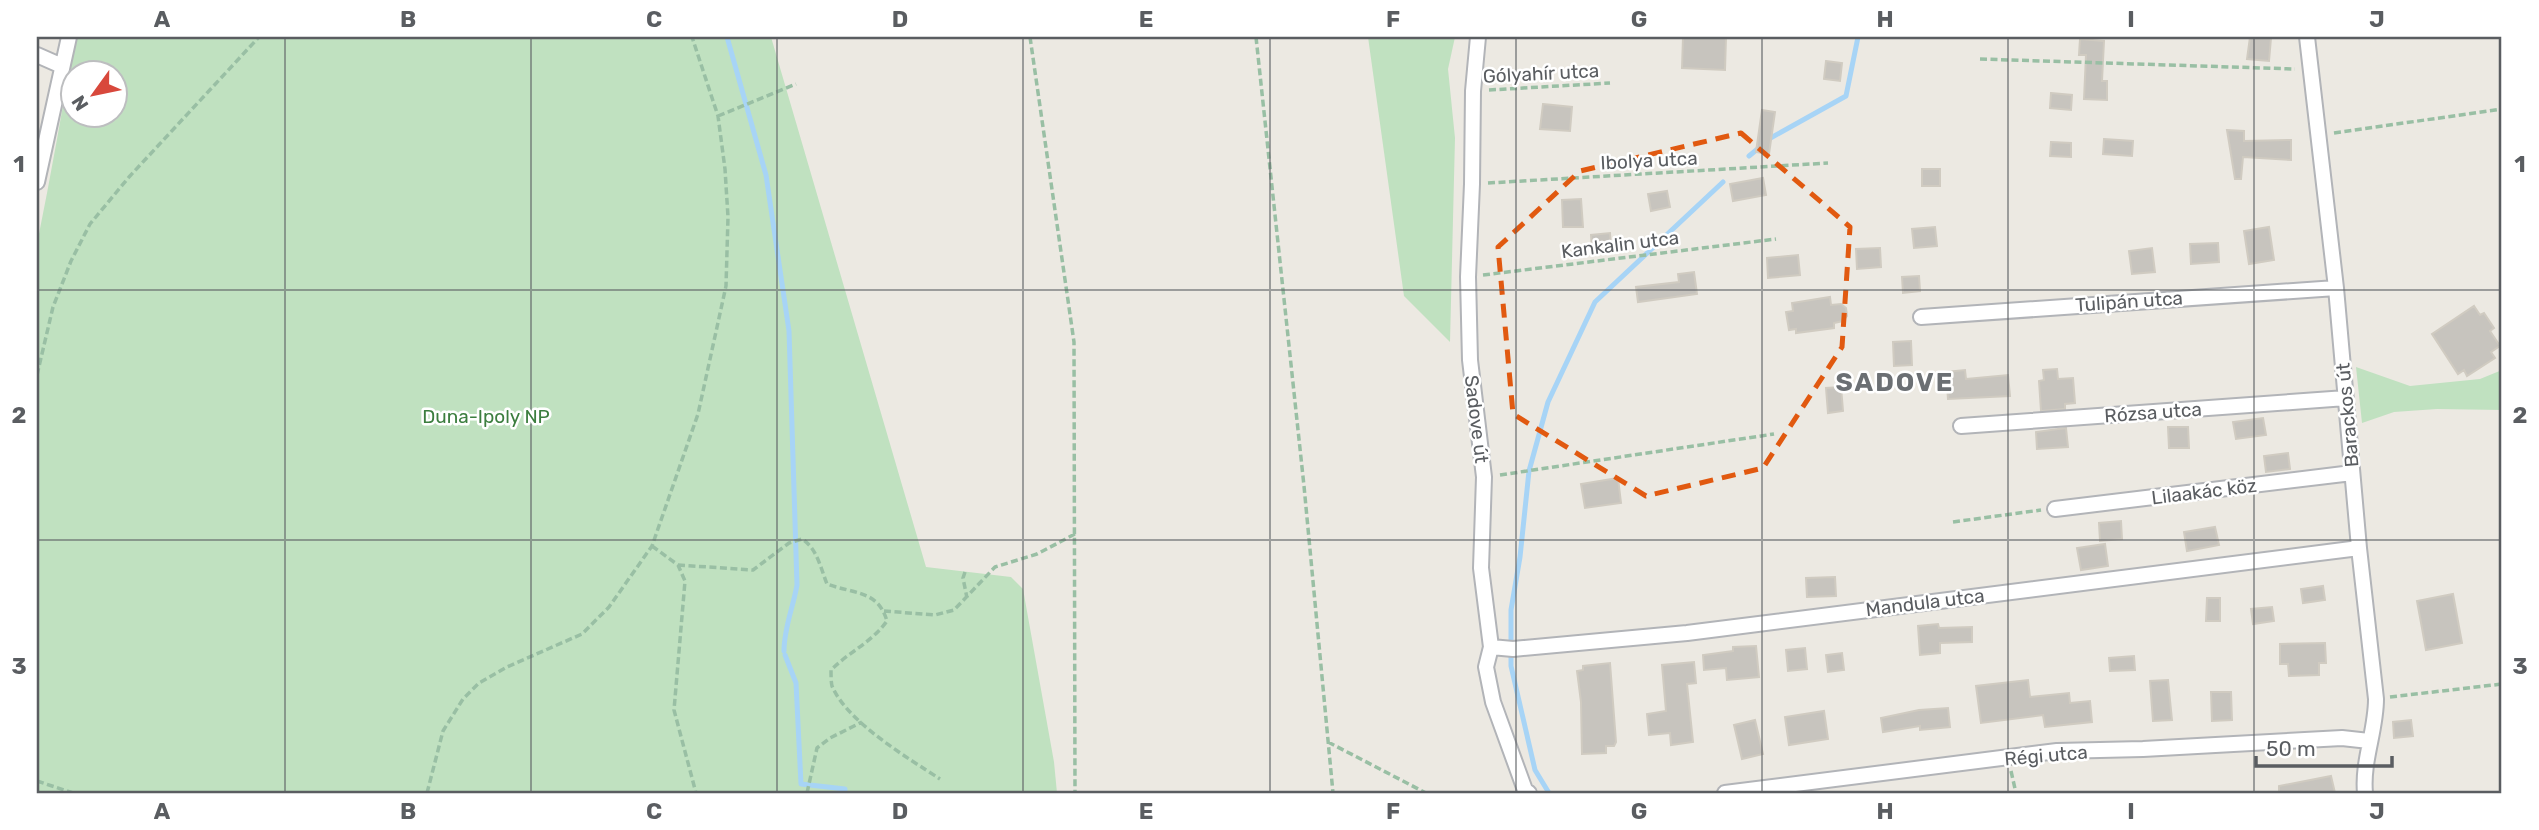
<svg xmlns="http://www.w3.org/2000/svg" width="2539" height="830" viewBox="0 0 2539 830" font-family="Rubik,sans-serif">
  <style>
    .green { fill: #c0e1c0; fill-rule: evenodd }
    .lines { fill: none; stroke-linecap: round; stroke-linejoin: round }
    .stream { stroke: #a7d4f6; stroke-width: 5 }
    .building { fill: #c7c4be; stroke: #d0cbc1; stroke-width: 2 }
    .street-casing { stroke: #b2b4b8; stroke-width: 18 }
    .path { stroke: #99bfa4; stroke-width: 3.5; stroke-dasharray: 7 3.5; stroke-linecap: butt }
    .street { stroke: #fff; stroke-width: 14 }
    .marked { fill: none; stroke: #e15910; stroke-width: 5; stroke-dasharray: 14 9; stroke-linejoin: round }
    .grid { fill: none; stroke: #5a5d61; stroke-width: 2; stroke-opacity: 0.55 }
    .labels { text-anchor: middle; stroke-width: 5; stroke-linejoin: round; paint-order: stroke }
    .street-label { font-size: 19px; fill: #5a5d61; stroke: #fff }
    .park-label { font-size: 19px; fill: #3c7e3f; stroke: #fff }
    .district-label { font-size: 26px; font-weight: bold; letter-spacing: 2px; fill: #6b6f73; stroke: #fff }
    .neatline { fill: none; stroke: #5a5d61; stroke-width: 2.5 }
    .grid-label { font-size: 23px; text-anchor: middle; font-weight: bold; fill: #5a5d61 }
  </style>
  <rect width="100%" height="100%" fill="#ece9e2"/>
  <path class="green" d="M75 37H771L926 567 1011 577 1023 589 1054 762 1057 793H37V244C51 175 63 106 75 37ZM74 74H116V116H74Z
    M1368 37H1455L1448 69 1455 138 1450 342 1404 296Z
    M2356 367 2410 386 2480 379 2502 370V410L2437 409 2394 412 2362 423Z"/>
  <g class="lines">
    <path class="stream" d="M727 37 766 175 789 331 797 585C793 608 784 628 784 651
      M1767 140 1846 96 1858 37
      M1749 156 1760 147
      M785 655 796 683 801 784 845 789V793
      M1549 793 1535 770 1511 666V610L1520 557 1529 471 1548 402 1595 302 1723 182"/>
  </g>
  <path class="building" d="M1683 37H1726L1725 70 1682 68Z
    M2250 37 2271 38 2269 61 2247 59Z
    M2080 39 2104 41 2102 81H2107V100L2084 99 2086 55H2079Z
    M1826 61 1842 63 1840 81 1824 79Z
    M2051 93 2072 95 2071 110 2050 108Z
    M1543 104 1572 107 1570 131 1540 129Z
    M1762 110 1775 112 1769 154 1756 152Z
    M2227 130 2244 131V141L2291 140V160L2243 157 2241 179H2235Z
    M2104 139 2133 141 2132 156 2103 154Z
    M2051 142 2071 143V157L2050 156Z
    M1922 169H1940V186H1922Z
    M1763 178 1766 195 1733 201 1730 184Z
    M1667 191 1670 207 1651 211 1648 194Z
    M1581 199 1583 227H1563L1562 200Z
    M1935 227 1937 246 1914 248 1912 229Z
    M2269 227 2274 260 2249 264 2244 231Z
    M1610 233 1611 248 1592 249 1591 235Z
    M2218 243 2219 262 2191 264 2190 244Z
    M1880 248 1881 267 1857 269 1856 249Z
    M2152 248 2155 272 2132 274 2129 251Z
    M1798 255 1800 275 1768 278 1767 258Z
    M1694 272 1697 294 1638 302 1636 287 1679 282 1678 274Z
    M1919 276 1920 291 1903 293 1902 277Z
    M1830 297 1831 305 1841 304 1846 308 1847 316 1843 321 1834 323V328L1796 333V329L1789 330 1786 312 1793 311 1792 303Z
    M2474 306 2480 315 2484 313 2494 328 2490 331 2500 346 2491 352 2495 358 2467 376 2464 370 2458 374 2432 334Z
    M1911 341 1912 365 1894 366 1893 342Z
    M2057 369 2058 379 2073 378 2075 403 2065 404V409L2041 411 2039 381 2044 380 2043 370Z
    M1965 370 1966 379 2008 375 2010 396 1948 399 1946 372Z
    M1841 387 1843 411 1828 413 1826 388Z
    M2263 418 2266 435 2236 439 2233 422Z
    M2168 427H2188L2189 448H2169Z
    M2066 428 2068 447 2037 449 2036 432Z
    M2288 453 2290 469 2266 472 2264 456Z
    M1618 478 1621 503 1585 508 1581 484Z
    M2121 521 2122 539 2100 541 2099 523Z
    M2215 527 2219 545 2187 551 2184 532Z
    M2105 544 2108 566 2081 570 2077 548Z
    M1835 577 1836 596 1807 597 1806 578Z
    M2323 586 2325 600 2303 603 2301 589Z
    M2453 594 2462 643 2426 650 2417 601Z
    M2207 598H2220V621H2206Z
    M2272 607 2274 621 2253 624 2251 609Z
    M1938 624 1939 628 1972 627V642L1940 643V653L1920 655 1918 626Z
    M2325 643 2326 663H2319V675L2289 676 2288 664H2280V644Z
    M1756 646 1759 677 1727 680 1726 668 1704 670 1703 655 1733 651V647Z
    M1805 648 1807 669 1788 671 1786 650Z
    M1842 653 1844 670 1828 672 1826 655Z
    M2134 656 2135 670 2110 671 2109 658Z
    M1694 662 1696 683 1687 684 1693 742 1671 745 1670 733 1649 735 1647 714 1666 711 1662 665Z
    M1610 663 1616 742 1614 746H1606V753L1582 754 1581 702 1577 671 1583 670V666Z
    M2028 680 2030 697 2069 693 2070 703 2090 701 2092 722 2045 727 2043 715 1981 723 1976 686Z
    M2168 680 2172 720 2153 721 2150 681Z
    M2211 692H2231L2232 720 2212 721Z
    M1948 708 1950 727 1920 730V726L1883 732 1881 718 1919 710Z
    M1824 711 1828 739 1789 745 1785 717Z
    M1755 720 1763 754 1742 759 1734 725Z
    M2411 720 2413 736 2394 738 2393 722Z
    M2331 776 2335 793H2279V786Z"/>
  <g class="lines">
    <g class="street-casing">
      <path id="street" d="M1478 37 1473 91 1472 184 1468 277 1470 360 1484 477 1481 568 1491 647 1486 667 1493 702 1525 790 1529 793
        M2307 37 2336 288 2359 548 2376 699C2376 731 2362 761 2365 793
        M37 55 62 66
        M37 182 69 37
        M1921 317 2336 288
        M1961 426 2346 398
        M2055 509 2352 473
        M1491 647 1513 649 1687 633 2359 548
        M1725 793 2057 751 2143 749 2342 738 2369 741"/>
    </g>
    <path class="path" d="M1030 37 1074 342 1075 793
      M1256 37 1304 486 1333 793
      M1980 59 2295 69
      M1489 90 1610 83
      M718 116 796 84
      M2334 133 2502 109
      M1488 183 1828 163
      M1483 275 1776 239
      M37 375 53 307 71 261 90 224 129 177 259 37
      M1500 475 1774 434
      M1953 522 2041 510
      M652 546 678 565 685 581 674 710 696 793
      M678 565 753 570 789 543 802 539C817 548 821 569 827 584 854 594 878 590 887 621 871 643 850 651 831 670 831 675 831 682 832 686 847 722 908 758 940 779
      M965 572 963 578 967 598
      M884 611 935 615 954 610 995 567 1037 554 1075 534
      M2390 697 2502 684
      M1328 742 1426 793
      M2011 771 2016 793
      M37 781 73 793
      M427 793 443 731 463 699 479 683 507 667 582 634 609 607 652 546 698 414 726 286 728 217 725 169 718 116 692 37
      M807 793 817 748 830 738 862 722"/>
    <use href="#street" class="street"/>
  </g>
  <path class="marked" d="M1741 133 1850 227 1842 347 1763 468 1646 496 1513 414 1498 247 1580 171Z"/>
  <path class="grid" d="M285 37V793M531 37V793M777 37V793M1023 37V793M1270 37V793M1516 37V793M1762 37V793M2008 37V793M2254 37V793M37 290H2502M37 540H2502"/>
  <g class="labels">
    <g class="street-label">
      <text transform="translate(1541 73) rotate(-3)" y="7">Gólyahír utca</text>
      <text transform="translate(1649 160) rotate(-3)" y="7">Ibolya utca</text>
      <text transform="translate(1620 244) rotate(-7)" y="7">Kankalin utca</text>
      <text transform="translate(2129 301) rotate(-4)" y="7">Tulipán utca</text>
      <text transform="translate(2153 412) rotate(-4)" y="7">Rózsa utca</text>
      <text transform="translate(2347 415) rotate(-95)" y="7">Barackos út</text>
      <text transform="translate(1477 419) rotate(83)" y="7">Sadove út</text>
      <text transform="translate(2204 491) rotate(-7)" y="7">Lilaakác köz</text>
      <text transform="translate(1925 602) rotate(-7)" y="7">Mandula utca</text>
      <text transform="translate(2046 755) rotate(-5)" y="7">Régi utca</text>
    </g>
    <g class="park-label">
      <text x="486" y="423">Duna-Ipoly NP</text>
    </g>
    <g class="district-label">
      <text x="1895" y="391">SADOVE</text>
    </g>
  </g>
  <rect width="2539" height="830" fill="none" stroke="#ffffff" stroke-width="77"/>
  <g transform="translate(94 94) rotate(237)"><circle r="33" fill="#ffffff" stroke="#bdbec0" stroke-width="2"/>
  <path d="M0-5L12 26L0 18L-12 26Z" fill="#d8483c"/>
  <text y="-10" font-size="19" font-weight="bold" text-anchor="middle" fill="#5a5d61">N</text>
  </g>
  <path d="M2256 756v10h136v-10" fill="none" stroke="#5a5d61" stroke-width="3.5"/>
  <text x="2266" y="756" font-size="21" fill="#5a5d61" stroke="#ffffff" stroke-width="5" paint-order="stroke">50 m</text>
  <rect x="38" y="38" width="2462" height="754" class="neatline"/>
  <g class="grid-label">
    <text x="162" y="27">A</text>
    <text x="408" y="27">B</text>
    <text x="654" y="27">C</text>
    <text x="900" y="27">D</text>
    <text x="1146" y="27">E</text>
    <text x="1393" y="27">F</text>
    <text x="1639" y="27">G</text>
    <text x="1885" y="27">H</text>
    <text x="2131" y="27">I</text>
    <text x="2377" y="27">J</text>
    <text x="19" y="172">1</text>
    <text x="2520" y="172">1</text>
    <text x="19" y="423">2</text>
    <text x="2520" y="423">2</text>
    <text x="19" y="674">3</text>
    <text x="2520" y="674">3</text>
    <text x="162" y="819">A</text>
    <text x="408" y="819">B</text>
    <text x="654" y="819">C</text>
    <text x="900" y="819">D</text>
    <text x="1146" y="819">E</text>
    <text x="1393" y="819">F</text>
    <text x="1639" y="819">G</text>
    <text x="1885" y="819">H</text>
    <text x="2131" y="819">I</text>
    <text x="2377" y="819">J</text>
  </g>
</svg>
